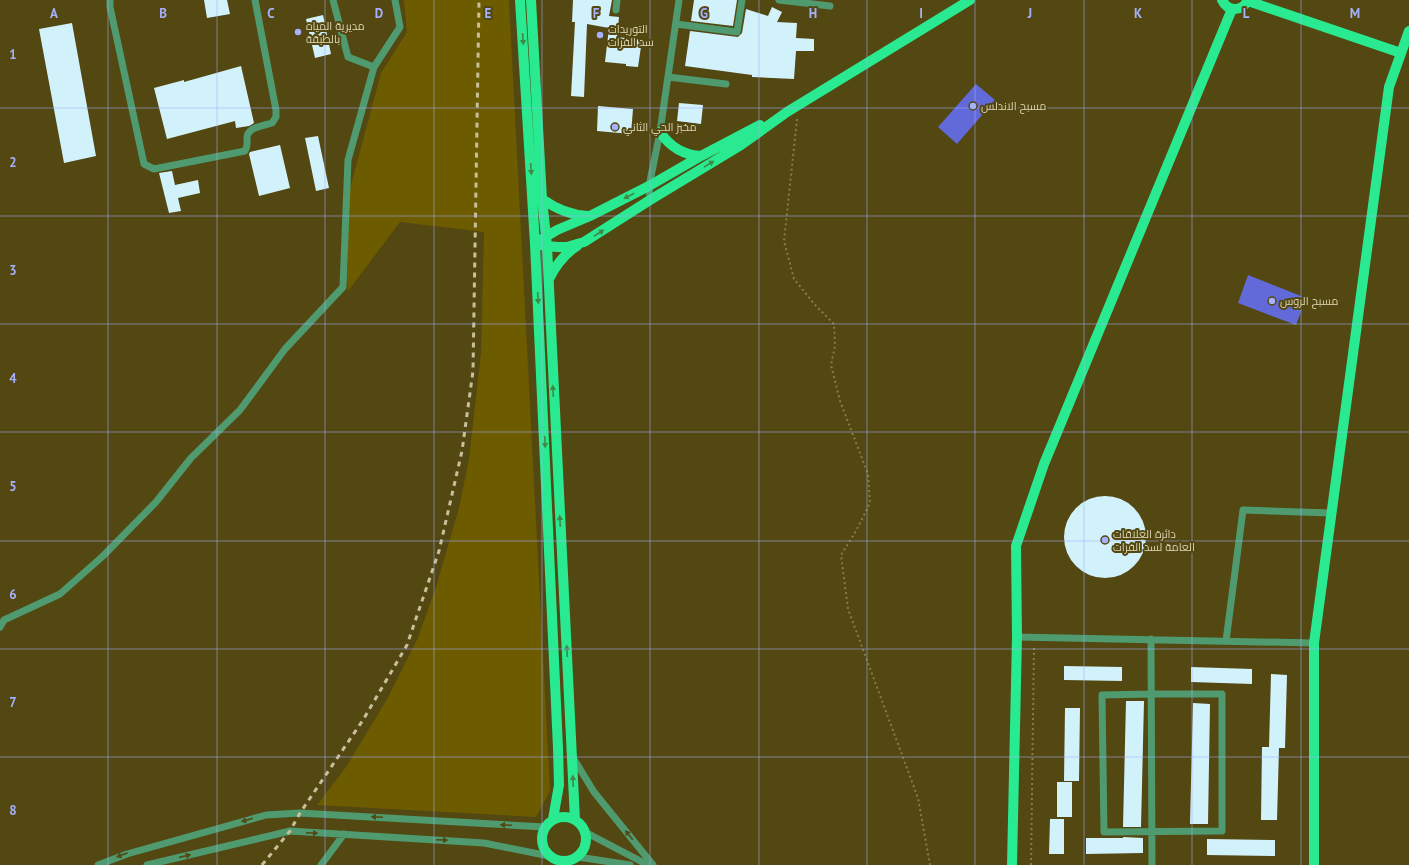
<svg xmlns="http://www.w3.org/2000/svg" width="1409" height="865" viewBox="0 0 1409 865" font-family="'PT Sans',Cairo,sans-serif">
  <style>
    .green { fill: #6d5b00 }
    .water { fill: #616ad8 }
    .building { fill: #d2f2fb }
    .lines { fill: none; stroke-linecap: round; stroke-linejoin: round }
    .path { stroke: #877c4f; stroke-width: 2; stroke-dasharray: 2 3; stroke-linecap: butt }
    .minor { stroke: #4f9a6e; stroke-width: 7 }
    .major { stroke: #29ea90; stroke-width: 10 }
    .rail { stroke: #c8bf9b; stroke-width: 3; stroke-dasharray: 5 5; stroke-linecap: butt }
    .oneway { fill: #428844 }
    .oneway2 { fill: #534712 }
    .grid { fill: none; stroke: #a5b1fc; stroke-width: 1; stroke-opacity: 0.55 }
    .poi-dot { fill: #a5b1fc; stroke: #534712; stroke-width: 1.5 }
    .labels { text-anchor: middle; stroke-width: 4; stroke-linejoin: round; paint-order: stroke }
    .poi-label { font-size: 11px; fill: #ded6b5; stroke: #534712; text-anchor: start }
    .grid-label { font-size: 13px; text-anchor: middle; font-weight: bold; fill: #a5b1fc; stroke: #534712; stroke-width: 4; stroke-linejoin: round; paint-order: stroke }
  </style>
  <rect width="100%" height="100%" fill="#534712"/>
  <path class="green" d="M404 0H509L550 791 536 817 317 805 346 767 386 701 418 638 436 587 459 508 469 459 481 353 484 232 400 222 348 291 347 278 348 250V196L381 73 407 32Z"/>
  <path class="water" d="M976 84 995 100 957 144 938 127Z
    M1248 275 1306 298 1296 325 1238 303Z"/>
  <path class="building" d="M204 0H227L230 14 207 18Z
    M573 0H612L609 16 619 17 617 37 642 40 638 67 626 66V64L605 62 609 28 587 24 584 97 571 96 575 22H572Z
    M694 0H737L733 26 691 21Z
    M772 7 782 12 777 22 797 23 796 38 814 39V51H796L794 79 752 77V75L685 66 690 31 738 37 742 33 746 9 768 16Z
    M323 15 331 54 315 58 306 19Z
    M72 23 96 156 64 163 39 29Z
    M241 66 254 123 249 126 236 128 235 121 167 139 154 88 184 80V82Z
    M679 103 703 105 701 124 677 121Z
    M598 106 633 109 631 134 597 131Z
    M318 136 329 188 316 191 305 138Z
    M280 145 290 188 259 196 249 154 250 152Z
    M172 171 175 185 198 180 200 193 178 198 181 211 169 213 159 173Z
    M1064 537a41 41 0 1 1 82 0a41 41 0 1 1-82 0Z
    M1064 666 1122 667V681L1064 680Z
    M1191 667 1252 669V684L1191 682Z
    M1271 674 1287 675 1285 748H1279L1277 820H1261L1262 747H1269Z
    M1126 701H1144L1141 827H1123Z
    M1193 703 1210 704 1208 824H1190Z
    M1065 708H1080L1079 781H1064Z
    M1057 782H1072V817H1057Z
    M1050 819H1064V854H1049Z
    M1123 837 1143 838V853L1086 854V838H1123Z
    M1207 839 1275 840V856L1207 855Z"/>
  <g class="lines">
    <path class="path" d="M797 119 784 241 794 279 816 306 834 324 835 346 831 365 840 401 868 474 870 503 856 531 841 555 848 609 918 798 930 865
      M1031 865 1034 646"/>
    <path class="minor" d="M110 0V7L144 164 154 169 245 151C248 146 247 143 247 138 247 127 263 126 272 123L276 117V110L255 0
      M333 0 348 57 374 67
      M779 0 830 6
      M616 10 617 0
      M676 24 737 32 742 0
      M668 77 726 84
      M650 200 649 186 660 132 679 0
      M0 627 4 620 60 594 103 556 156 502 191 458 240 410 285 349 343 287 348 160 374 67 400 27 395 0
      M1017 637 1314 643
      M1151 639 1152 865
      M1226 641 1243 510 1331 513
      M1151 694H1222V831L1104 832 1102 695Z
      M572 756 594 792 653 865
      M585 832 648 865
      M578 857 630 865
      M98 865 127 854 266 815 300 813 545 827
      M147 865 290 831 484 843 549 856
      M321 865 344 834"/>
    <path class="major" d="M520 0 535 244 558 748 559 785 553 819
      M531 0 542 199 547 246 575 820
      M1222 0C1228 12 1242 12 1248 0
      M1248 1 1401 53
      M660 132C670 147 683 155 701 156
      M542 199C556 209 570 215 588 216
      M542 239 557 230 590 216 649 186 701 156 760 125
      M540 245 557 247H567L584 242 650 200 741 145 787 112 970 0
      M549 279C556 265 564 254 577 246
      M542 839a22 22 0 1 1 44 0a22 22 0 1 1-44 0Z
      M1012 865 1017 637 1016 546 1044 464 1232 9
      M1314 865V643L1389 87 1409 31"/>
    <path class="rail" d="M262 865 290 831 300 813 363 720 407 645 439 551 462 451 473 371 479 0"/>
  </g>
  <defs><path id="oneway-solid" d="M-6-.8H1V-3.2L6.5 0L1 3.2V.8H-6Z"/></defs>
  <g class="oneway">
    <use href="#oneway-solid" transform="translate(523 39) rotate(86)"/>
    <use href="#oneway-solid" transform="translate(709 164) rotate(-31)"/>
    <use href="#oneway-solid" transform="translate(531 169) rotate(86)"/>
    <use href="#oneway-solid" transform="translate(629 196) rotate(153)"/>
    <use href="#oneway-solid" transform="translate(599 233) rotate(-33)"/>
    <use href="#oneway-solid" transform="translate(538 298) rotate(87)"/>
    <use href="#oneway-solid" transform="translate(553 391) rotate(-93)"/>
    <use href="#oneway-solid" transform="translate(545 442) rotate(87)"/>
    <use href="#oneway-solid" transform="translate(560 521) rotate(-93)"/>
    <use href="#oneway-solid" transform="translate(567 651) rotate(-93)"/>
    <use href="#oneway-solid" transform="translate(573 781) rotate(-93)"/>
  </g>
  <g class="oneway2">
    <use href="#oneway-solid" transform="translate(377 817) rotate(-177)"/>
    <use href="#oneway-solid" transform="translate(247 820) rotate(164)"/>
    <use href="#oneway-solid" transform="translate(506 825) rotate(-177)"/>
    <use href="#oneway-solid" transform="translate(312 833) rotate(3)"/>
    <use href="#oneway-solid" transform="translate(629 835) rotate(-129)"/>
    <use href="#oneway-solid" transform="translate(442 840) rotate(3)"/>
    <use href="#oneway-solid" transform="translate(122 855) rotate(160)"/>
    <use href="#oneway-solid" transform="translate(185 856) rotate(-13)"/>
  </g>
  <path class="grid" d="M108 0V865M217 0V865M325 0V865M434 0V865M542 0V865M650 0V865M759 0V865M867 0V865M975 0V865M1084 0V865M1192 0V865M1301 0V865M0 108H1409M0 216H1409M0 324H1409M0 432H1409M0 541H1409M0 649H1409M0 757H1409"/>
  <g class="poi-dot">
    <circle cx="298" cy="32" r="4"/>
    <circle cx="600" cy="35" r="4"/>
    <circle cx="973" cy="106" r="4"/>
    <circle cx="615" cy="127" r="4"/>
    <circle cx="1272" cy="301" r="4"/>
    <circle cx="1105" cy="540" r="4"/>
  </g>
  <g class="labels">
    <g class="poi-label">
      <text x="306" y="30">مديرية المياه<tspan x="306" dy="13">بالطبقة</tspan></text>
      <text x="608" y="33">التوريدات<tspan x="608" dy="13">سد الفرات</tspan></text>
      <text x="981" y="110">مسبح الاندلس</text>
      <text x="623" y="131">مخبز الحي الثاني</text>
      <text x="1280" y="305">مسبح الروس</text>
      <text x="1113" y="538">دائرة العلاقات<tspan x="1113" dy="13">العامة لسد الفرات</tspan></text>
    </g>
  </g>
  <g class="grid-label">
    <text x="54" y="18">A</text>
    <text x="163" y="18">B</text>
    <text x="271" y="18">C</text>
    <text x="379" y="18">D</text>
    <text x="488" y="18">E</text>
    <text x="596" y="18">F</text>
    <text x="704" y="18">G</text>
    <text x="813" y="18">H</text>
    <text x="921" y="18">I</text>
    <text x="1030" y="18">J</text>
    <text x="1138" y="18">K</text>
    <text x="1246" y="18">L</text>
    <text x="1355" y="18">M</text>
    <text x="13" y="59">1</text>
    <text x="13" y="167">2</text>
    <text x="13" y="275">3</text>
    <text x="13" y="383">4</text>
    <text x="13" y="491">5</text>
    <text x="13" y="599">6</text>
    <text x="13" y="707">7</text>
    <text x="13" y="815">8</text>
  </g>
</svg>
